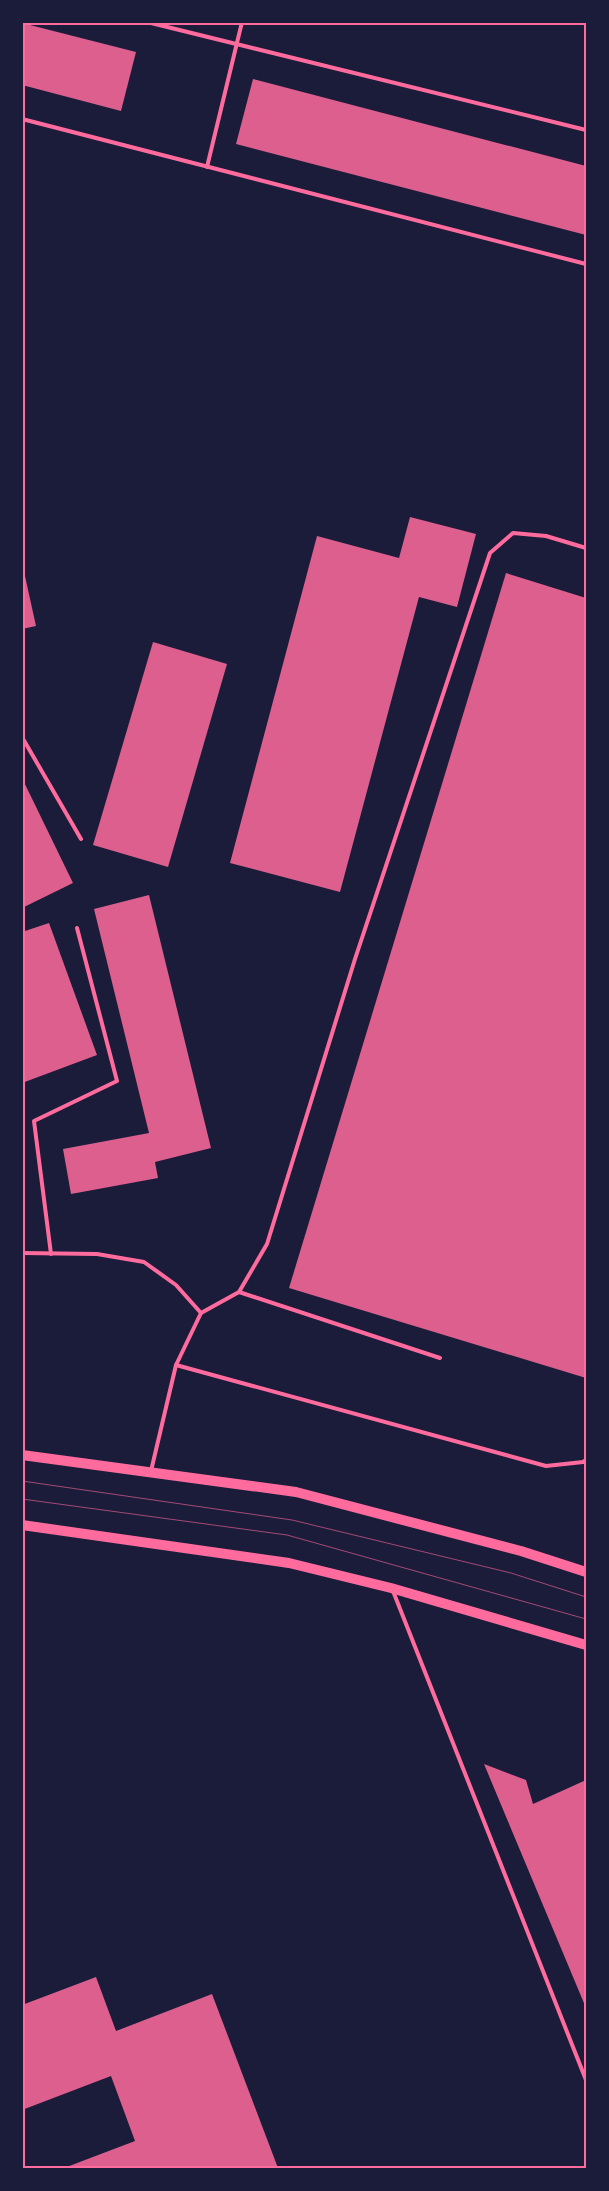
<svg xmlns="http://www.w3.org/2000/svg" width="609" height="2191" viewBox="0 0 609 2191" font-family="'PT Sans Narrow',sans-serif">
<rect width="100%" height="100%" fill="#1b1b3a"/>
<g fill="#dd5f8e">
<path d="M22,23L136,52L121,111L22,85Z"/>
<path d="M253,79L586,166V235L236,144Z"/>
<path d="M410,517L476,534L457,607L419,597L340,892L230,863L317,536L399,558Z"/>
<path d="M506,573L586,598V1378L289,1288Z"/>
<path d="M25,576L36,626L22,629V577Z"/>
<path d="M153,642L227,664L168,867L93,845Z"/>
<path d="M22,778L73,883L22,908Z"/>
<path d="M149,895L211,1148L155,1162L158,1178L71,1194L63,1149L149,1133L94,909Z"/>
<path d="M49,923L97,1055L22,1083V932Z"/>
<path d="M484,1764L526,1780L533,1804L586,1780V2008Z"/>
<path d="M96,1977L116,2031L212,1994L278,2168H64L135,2141L111,2076L22,2110V2005Z"/>
</g>
<g fill="none" stroke-linecap="round" stroke-linejoin="round">
<g stroke="#ff6b9d" stroke-width="4">
<path d="M147,22L586,130"/>
<path d="M22,119L586,264"/>
<path d="M207,167L242,22"/>
<path d="M22,737L81,839"/>
<path d="M22,1253L97,1254L144,1262L176,1285L201,1313L176,1365L151,1471"/>
<path d="M51,1254L34,1121L117,1081L77,928"/>
<path d="M239,1292L267,1244L355,959L490,553L513,533L546,536L586,548"/>
<path d="M201,1313L239,1292L440,1358"/>
<path d="M176,1365L546,1466L583,1462L586,1460"/>
<path d="M393,1591L586,2080"/>
</g>
<g stroke="#ff6b9d" stroke-width="10">
<path d="M22,1455L296,1492L521,1551L586,1572"/>
<path d="M22,1525L289,1563L391,1588L586,1645"/>
</g>
<g stroke="#a44b75" stroke-width="1">
<path d="M22,1481L292,1520L511,1573L586,1597"/>
<path d="M22,1499L287,1535L586,1619"/>
</g>
</g>
<rect width="609" height="2191" fill="none" stroke="#1b1b3a" stroke-width="48"/>
<rect x="24" y="24" width="561" height="2143" fill="none" stroke="#ff6b9d" stroke-width="2"/>
</svg>
